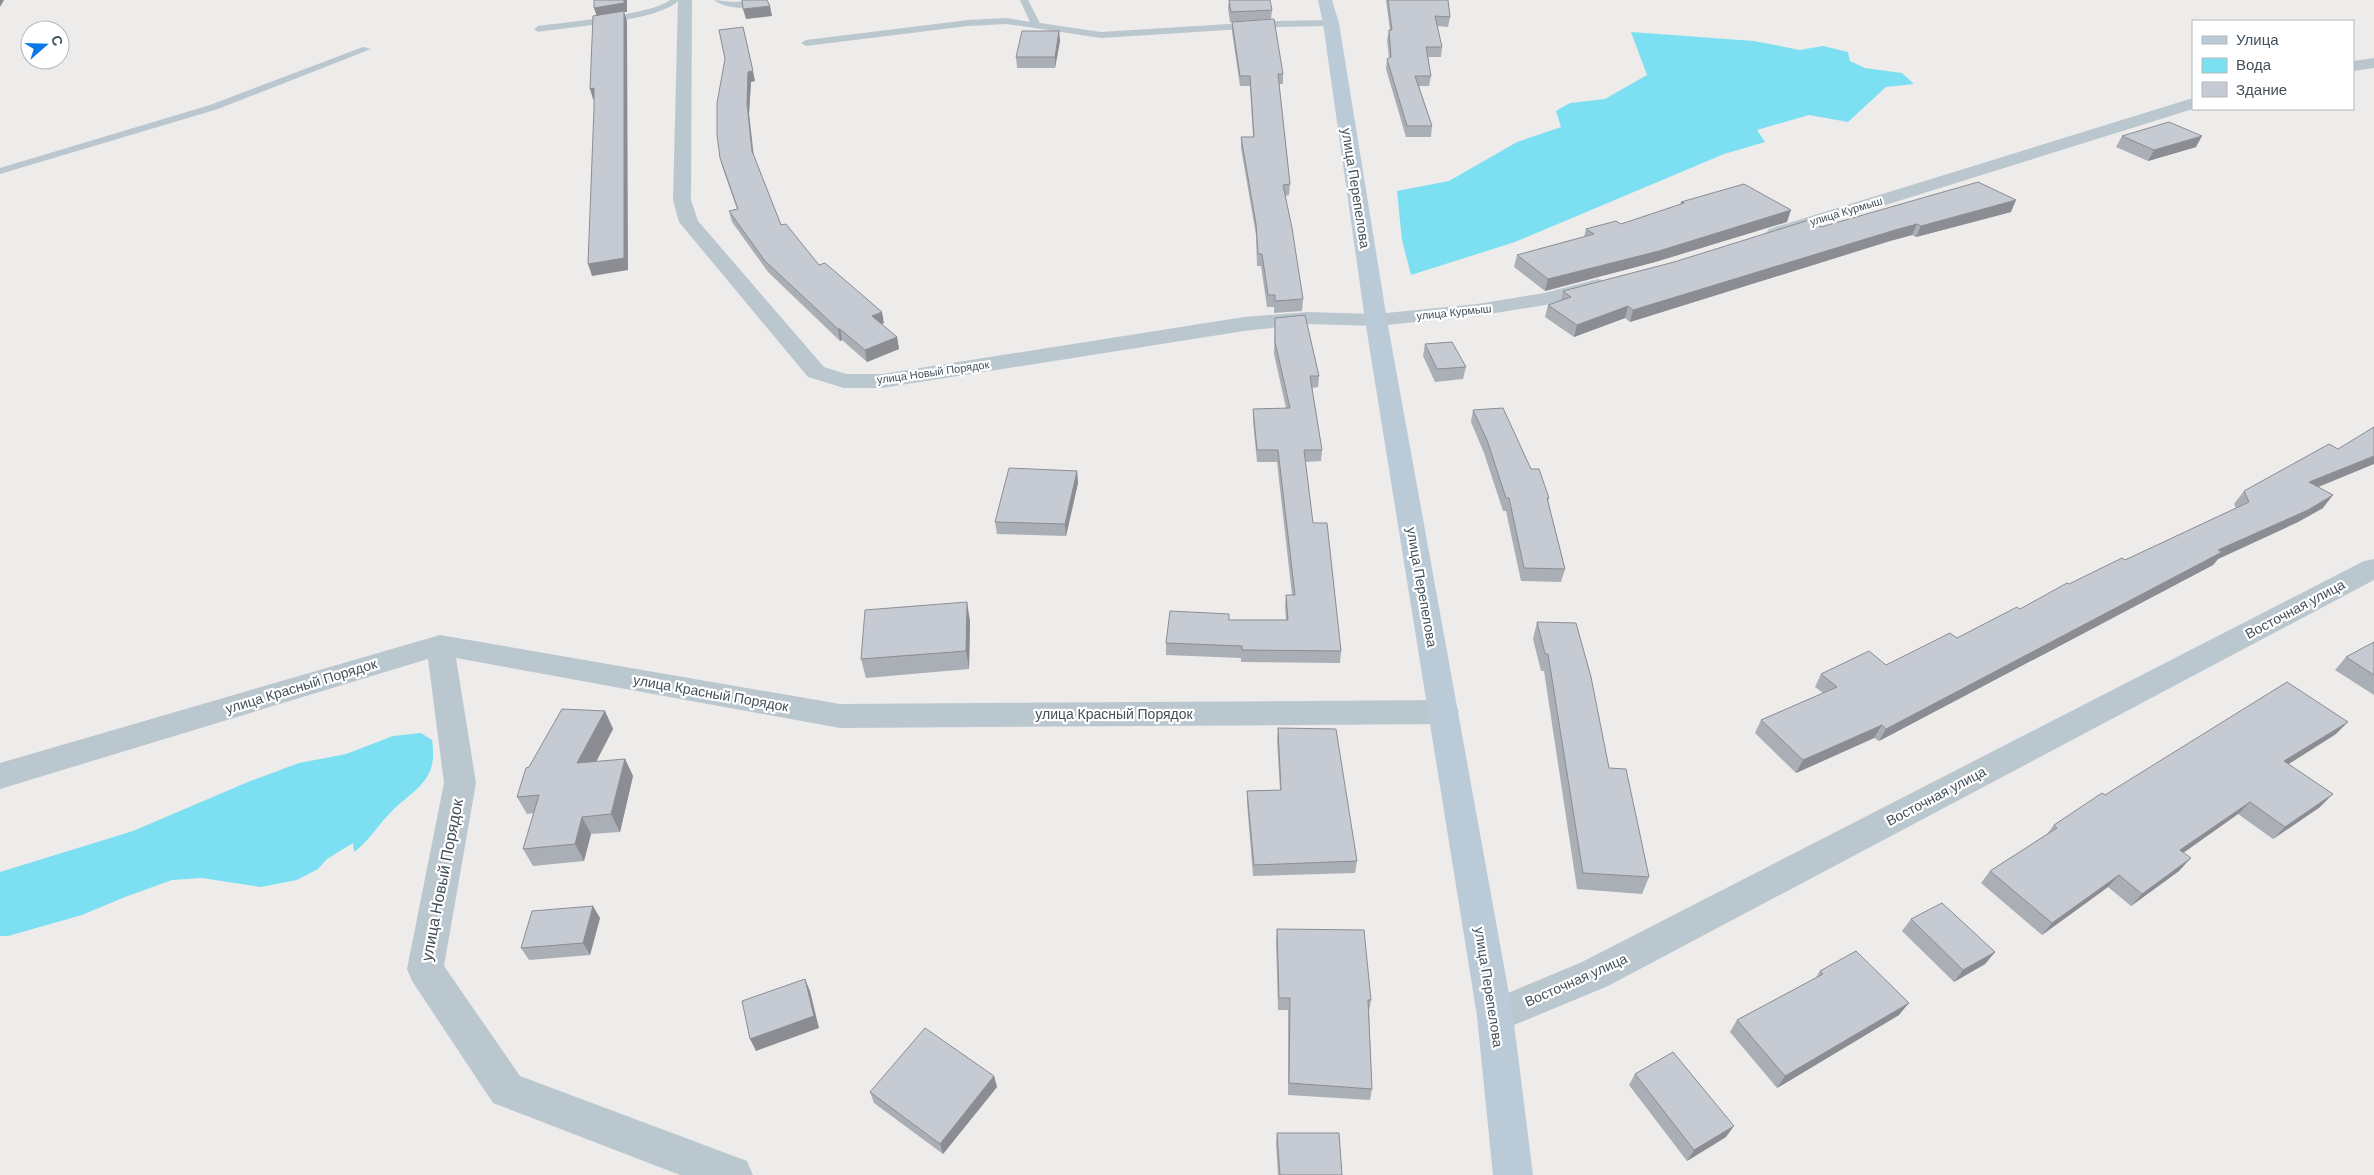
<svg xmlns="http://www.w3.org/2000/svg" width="2374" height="1175" viewBox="0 0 2374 1175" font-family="'DM Sans',sans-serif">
<rect width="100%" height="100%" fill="#eeebeb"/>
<g fill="#7de0f2">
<path d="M1631,32L1754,41L1800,50L1823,46L1848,52L1850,61L1865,68L1902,73L1914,84L1886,87L1848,122L1809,115L1757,130L1765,142L1724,154L1515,242L1411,275L1402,240L1397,191L1449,181L1517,142L1561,127L1556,111L1570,103L1605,99L1647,75Z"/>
<path d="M421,733L432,740C439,781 415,788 391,812C377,826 370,840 354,852L353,843L327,859L318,869L297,880L261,887L202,878L172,880L125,897L82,915L8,936H0V872L133,831L248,782L299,763L346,754L393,736Z"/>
</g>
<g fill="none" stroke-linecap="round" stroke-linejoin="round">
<g fill="#bac7cf" fill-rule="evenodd">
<path d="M670,0H679C661,21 568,27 538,32L534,29L538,26C565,22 652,15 670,0Z"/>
<path d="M714,0L734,2L761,0L763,2C752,11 725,9 714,0Z"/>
<path d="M1020,0H1028L1040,23L1101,32L1277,21L1331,20L1335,23L1331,26L1277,27L1101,38L1007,24L968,26L806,46L801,43L806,40L968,20L1007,18L1030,22Z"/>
<path d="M363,47L371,49L218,109L0,174V168L210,105Z"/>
</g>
<g fill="#bac7cf" fill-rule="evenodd">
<path d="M678,0H692L691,200L698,221L824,367L846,374H882L1244,317L1307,312L1376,314L1477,304L1544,293L1598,279L1605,281L1608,285L1605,289L1545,305L1477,316L1376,326L1307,324L1244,331L882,388H844L808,377L679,222L673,200Z"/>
<path d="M2374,58V68L2353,71V61Z"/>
<path d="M2193,98V109L1783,237L1776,239L1769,237L1766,233L1769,229Z"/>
<path d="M2374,559V580L1608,986L1495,1033L1482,1028L1477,1016L1482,1004L1582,962L2364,561Z"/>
<path d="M440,635L840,704L1444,700L1455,704L1459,712L1455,720L1444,724L840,728L456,658L476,783L444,966L520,1076L747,1161L753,1175H680L493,1103L412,981L407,969L444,783L428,659L0,789V763Z"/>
</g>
<path fill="#bbcad7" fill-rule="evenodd" d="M1318,0H1332L1339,23L1387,320L1513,1016L1533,1175H1493L1477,1016L1365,320L1323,23Z"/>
</g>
<g fill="#aaaeb5">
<path d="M1229,0L1272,10L1271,19L1230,22L1228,8Z"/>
<path d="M1386,0H1448L1450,17L1448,27L1437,26L1442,47L1441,57H1428L1431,76L1429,86H1419L1432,126L1431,137H1406L1386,69L1387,59L1389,58L1387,40L1389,30H1390Z"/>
<path d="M1232,22L1283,74V84H1279L1290,184L1289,195L1285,196L1303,299L1302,311L1274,313V307H1267L1261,266H1257L1256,235L1241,148V137H1253L1250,86H1240L1232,32Z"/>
<path d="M743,27L755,81L751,82L749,114L754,156L781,225L819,265L884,323L882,324L897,337L899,349L867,362L842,340L840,341L768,272L732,222L729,211L737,209L723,169L720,158Z"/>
<path d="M1059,31L1060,41L1055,68H1017L1016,57Z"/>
<path d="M2122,136L2196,147L2148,161L2116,147Z"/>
<path d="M1681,202L1787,222L1655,262L1545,291L1514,267L1517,255L1584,237L1586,229L1621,224L1680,205Z"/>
<path d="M2011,212L1916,237L1912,235L1890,241L1630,322L1625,318L1574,337L1545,317L1548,305L1561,300L1563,291L1821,227Z"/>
<path d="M1275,318L1319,376L1318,387L1312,388L1322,450L1321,461L1305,462L1313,523L1341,651L1340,663L1241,662V658L1166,655V643L1229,620H1286L1285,607L1286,595H1292L1277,462H1257L1253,421V409L1286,408L1274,354Z"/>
<path d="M1425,344L1466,367L1463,379L1435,382L1423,356Z"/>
<path d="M1473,410L1531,469L1549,498L1548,501L1565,569L1561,582L1521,581L1506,511H1503L1484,453L1471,422Z"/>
<path d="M1077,471L1078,483L1066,536L997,534L995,522Z"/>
<path d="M2318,487L2323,508L2298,522L2218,559L2213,565L1879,741L1874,738L1796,773L1755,733L1761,720L1823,693L1815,687L1821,674L1886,665L1957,638L2020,609L2069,584L2125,560L2236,508L2234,504L2244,491Z"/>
<path d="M970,621L969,669L866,678L861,659Z"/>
<path d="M1537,622L1609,768L1649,877L1642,894L1577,889L1544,671H1541L1533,639Z"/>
<path d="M2374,642V695L2335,670L2346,657Z"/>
<path d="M605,711L613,729L596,762L625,759L633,776L620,832L591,834L584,861L533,866L523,849L534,813L527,814L517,797L529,767Z"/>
<path d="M1278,728L1357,861L1355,873L1253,876L1247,803V791L1280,790L1277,740Z"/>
<path d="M2336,734L2288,764L2320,807L2273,839L2238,814L2183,853L2179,871L2131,906L2108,887L2042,935L1981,883L1990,871L2047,834L2054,825L2105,795Z"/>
<path d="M600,918L590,955L529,960L521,948Z"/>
<path d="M1911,919L1995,952L1985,964L1954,982L1902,931Z"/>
<path d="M1277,929L1371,1000L1369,1011L1372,1089L1370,1100L1288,1095V1010H1278L1276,941Z"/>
<path d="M1820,971L1899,1015L1777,1088L1730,1032L1737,1020L1815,979Z"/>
<path d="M1635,1074L1726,1137L1687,1161L1629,1085Z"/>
<path d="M994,1076L997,1087L943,1154L874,1103L870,1092Z"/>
<path d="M1277,1133L1342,1175H1278L1276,1143Z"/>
</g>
<g fill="#8b8d93">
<path d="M0,0H4L0,7Z"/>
<path d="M624,0H627V12H624L627,21L628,270L592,276L588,264L624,258L597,17L594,8Z"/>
<path d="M770,6L772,16L746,19L743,9Z"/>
<path d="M743,27L755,81L751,82L749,114L754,161L752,151L747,104Z"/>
<path d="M1059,31L1060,41L1055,68V57Z"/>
<path d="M594,88L598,99H593L590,89Z"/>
<path d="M2202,136L2196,147L2148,161L2154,150Z"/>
<path d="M2016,200L2011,212L1916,237L1921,226Z"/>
<path d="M1791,210L1787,222L1655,262L1545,291L1548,279Z"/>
<path d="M1917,224L1912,235L1890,241L1630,322L1633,310L1895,230Z"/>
<path d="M1628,306L1625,318L1574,337L1577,325Z"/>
<path d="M882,312L884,323L874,327L872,316Z"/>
<path d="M838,329H840L842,340L840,341Z"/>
<path d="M897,337L899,349L867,362L865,350Z"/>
<path d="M2374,456V464L2299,495L2309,482Z"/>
<path d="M1077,471L1078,483L1066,536L1065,524Z"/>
<path d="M2333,495L2323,508L2298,522L2218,559L2213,565L1879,741L1886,729L2218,550Z"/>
<path d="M967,602L970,621L969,669L966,651Z"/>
<path d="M605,711L613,729L586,781L577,763Z"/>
<path d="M2348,722L2336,734L2273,774L2284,761Z"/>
<path d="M1882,725L1874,738L1796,773L1803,760Z"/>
<path d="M625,759L633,776L620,832L611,814Z"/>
<path d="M2333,794L2320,807L2273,839L2285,827Z"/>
<path d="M2250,802L2238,814L2169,863L2180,850Z"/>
<path d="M582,817L591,834L584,861L575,844Z"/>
<path d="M2191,858L2179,871L2131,906L2142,894Z"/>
<path d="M2119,875L2108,887L2042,935L2052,923Z"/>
<path d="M593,906L600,918L590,955L583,943Z"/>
<path d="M1995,952L1985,964L1954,982L1963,970Z"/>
<path d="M805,979L810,991L819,1028L756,1051L750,1039Z"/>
<path d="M1909,1003L1899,1015L1777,1088L1785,1076Z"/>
<path d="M994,1076L997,1087L943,1154L940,1144Z"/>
<path d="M1734,1126L1726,1137L1687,1161L1694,1150Z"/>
</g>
<g fill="#c6cad2" stroke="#8b8d93">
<path d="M594,0H624V3L594,8Z"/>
<path d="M742,0H767L770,6L743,9Z"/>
<path d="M1229,0H1270L1272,10L1231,12Z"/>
<path d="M1388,0H1448L1450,17L1435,16L1442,47H1426L1431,76H1415L1432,126H1407L1387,59L1391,57L1389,30H1392Z"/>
<path d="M624,11V258L588,264L594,108V88L590,89L593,16Z"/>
<path d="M1274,19L1283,74H1278L1290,184L1283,185L1292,228L1303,299L1275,301V295H1268L1262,254H1258L1256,224L1241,137H1254L1250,76H1240L1232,22Z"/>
<path d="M743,27L753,71L748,72L747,104L752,151L781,225L786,224L819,265L825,263L882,312L872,316L897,337L865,350L840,329H838L765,261L729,211L738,209L720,158L717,135V103L725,59L719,30Z"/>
<path d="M1022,31H1059L1055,57H1016Z"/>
<path d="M2169,122L2202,136L2154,150L2122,136Z"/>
<path d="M1978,182L2016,200L1921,226L1917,224L1895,230L1633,310L1628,306L1577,325L1548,305L1571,297L1563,291L1674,262L1809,220L1821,227Z"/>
<path d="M1744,184L1791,210L1659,251L1548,279L1517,255L1594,234L1586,229L1616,221L1621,224L1684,203L1681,202Z"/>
<path d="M1305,315L1319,376H1310L1322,450H1304L1313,523H1327L1341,651L1242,650V646L1166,643L1170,611L1229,614V620H1288L1286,595H1295L1278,450H1257L1253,409L1290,408L1275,342V318Z"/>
<path d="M1452,342L1466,367L1437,369L1425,344Z"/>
<path d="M1503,408L1531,469H1539L1549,498H1547L1565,569L1524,568L1509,498H1506L1487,440L1473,410Z"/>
<path d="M2374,427V456L2309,482L2333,495L2308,510L2218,550L2222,552L1886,729L1882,725L1803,760L1761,720L1837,687L1821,674L1869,651L1886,665L1950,633L1957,638L2017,607L2020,609L2067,583L2069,584L2122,558L2125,560L2249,502L2244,491L2329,444L2338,449Z"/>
<path d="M1009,468L1077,471L1065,524L995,522Z"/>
<path d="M967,602L966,651L861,659L865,610Z"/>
<path d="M1537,622L1576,623L1591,677L1609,768L1626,769L1649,877L1583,873L1548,654H1545Z"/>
<path d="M2374,642V675L2346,657Z"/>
<path d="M2287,682L2348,722L2284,761L2333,794L2285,827L2250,802L2180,850L2191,858L2142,894L2119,875L2052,923L1990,871L2057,828L2054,825L2102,793L2105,795Z"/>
<path d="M562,709L605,711L577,763L625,759L611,814L582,817L575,844L523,849L539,795L517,797L526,768L529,767Z"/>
<path d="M1278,728L1336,729L1357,861L1254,865L1247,791L1281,790Z"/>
<path d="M1942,903L1995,952L1963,970L1911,919Z"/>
<path d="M593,906L583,943L521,948L532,911Z"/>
<path d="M1277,929L1364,930L1371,1000H1368L1372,1089L1289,1083L1290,998H1279Z"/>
<path d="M1856,951L1909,1003L1785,1076L1737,1020L1823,974L1820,971Z"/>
<path d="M805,979L814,1016L750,1039L742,1001Z"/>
<path d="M925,1028L994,1076L940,1144L870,1092Z"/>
<path d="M1673,1052L1734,1126L1694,1150L1635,1074Z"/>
<path d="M1277,1133H1339L1342,1175H1280Z"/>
</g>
<g text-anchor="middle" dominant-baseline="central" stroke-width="4.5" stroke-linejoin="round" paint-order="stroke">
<g font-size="11" fill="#42505a" stroke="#fff">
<text transform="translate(1846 211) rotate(-17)">улица Курмыш</text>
<text transform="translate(1454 312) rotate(-6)">улица Курмыш</text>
<text transform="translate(933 372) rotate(-8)">улица Новый Порядок</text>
</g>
<g font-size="14" fill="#42505a" stroke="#fff">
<text transform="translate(1356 188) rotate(81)">улица Перепелова</text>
<text transform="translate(1422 587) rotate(80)">улица Перепелова</text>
<text transform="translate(2295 609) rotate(-28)">Восточная улица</text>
<text transform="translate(301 686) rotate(-17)">улица Красный Порядок</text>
<text transform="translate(711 693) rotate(10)">улица Красный Порядок</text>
<text x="1114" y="714">улица Красный Порядок</text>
<text transform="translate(1936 796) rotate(-28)">Восточная улица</text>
<text transform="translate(1576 980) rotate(-24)">Восточная улица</text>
<text transform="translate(1489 987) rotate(81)">улица Перепелова</text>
</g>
<g font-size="16" fill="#42505a" stroke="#fff">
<text transform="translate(442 880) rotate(-79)">улица Новый Порядок</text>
</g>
</g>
<rect x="2192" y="20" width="162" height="90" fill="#ffffff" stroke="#b3b9bd"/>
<rect x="2202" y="36" width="25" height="8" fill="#bbcad7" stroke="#b3b9bd"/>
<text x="2236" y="45" font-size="15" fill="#42505a">Улица</text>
<rect x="2202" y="58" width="25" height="15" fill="#7de0f2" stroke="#b3b9bd"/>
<text x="2236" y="70" font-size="15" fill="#42505a">Вода</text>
<rect x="2202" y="82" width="25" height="15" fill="#c6cad2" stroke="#b3b9bd"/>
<text x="2236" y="95" font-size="15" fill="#42505a">Здание</text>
<g transform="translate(45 45) rotate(70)"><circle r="24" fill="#ffffff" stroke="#b3b9bd"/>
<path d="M0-4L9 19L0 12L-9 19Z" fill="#0b78e8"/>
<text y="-8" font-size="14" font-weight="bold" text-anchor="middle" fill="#42505a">С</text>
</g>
</svg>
